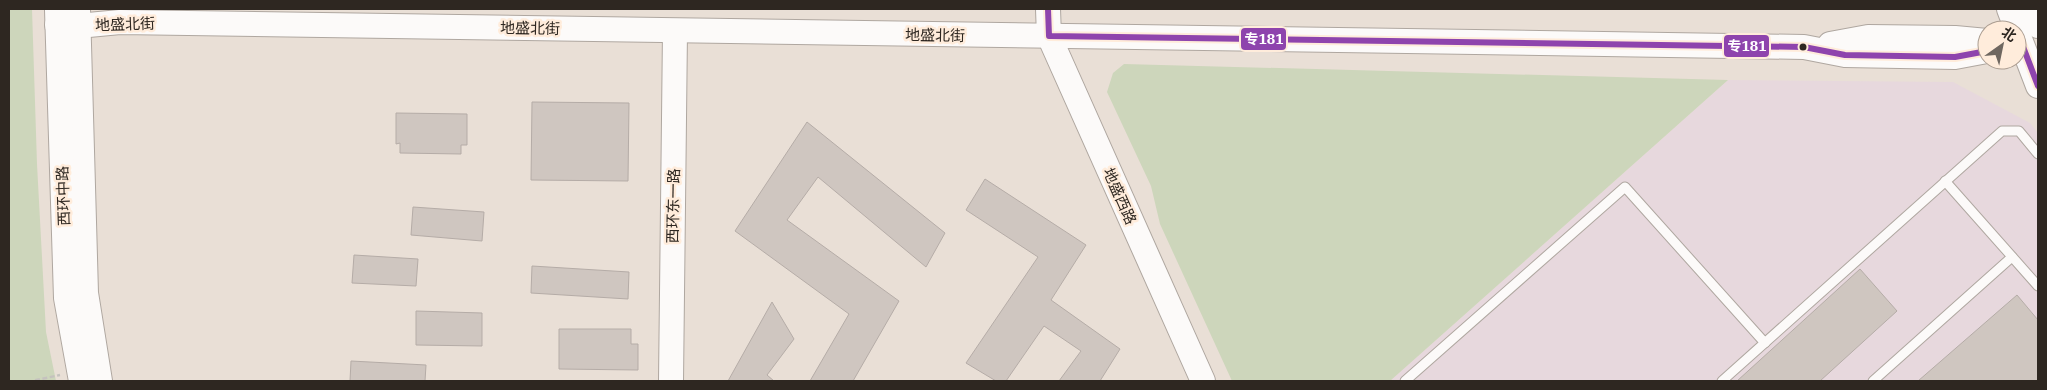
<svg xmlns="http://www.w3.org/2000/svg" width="2047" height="390" viewBox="0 0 2047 390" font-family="'IBM Plex Serif','Noto Sans SC',serif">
<rect width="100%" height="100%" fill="#e9dfd6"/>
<path fill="#e7d8dd" d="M1728,80L1953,82L2030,123L2038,133V381H1390Z"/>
<g fill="#cdd6bb">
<path d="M9,9H32L37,164L46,332L56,381H9Z"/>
<path d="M1124,64L1728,80L1390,381H1232L1160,224L1151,186L1107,92L1113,73Z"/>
</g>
<g fill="#cfc6c0" stroke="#b5aca7">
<path d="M532,102L629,103L628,181L531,180Z"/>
<path d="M396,113L467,114V145H461V154L400,153V143L396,144Z"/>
<path d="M807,122L945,233L926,267L818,177L787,220L899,301L853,381H810L849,314L735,231Z"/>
<path d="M985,179L1086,245L1051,300L1120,349L1100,381H1059L1081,351L1044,326L1006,381H996L966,363L1038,257L966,210Z"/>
<path d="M413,207L484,212L482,241L411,235Z"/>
<path d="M354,255L418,259L416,286L352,283Z"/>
<path d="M532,266L629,272L628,299L531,293Z"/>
<path d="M1860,269L1897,311L1820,381H1737Z"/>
<path d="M2017,295L2038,320V381H1918Z"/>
<path d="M772,302L794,339L767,375L774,381H728Z"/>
<path d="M416,311L482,313V346L416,345Z"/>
<path d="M559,329H631V344H638V370L559,369Z"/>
<path d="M351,361L426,365L425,381H350Z"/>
</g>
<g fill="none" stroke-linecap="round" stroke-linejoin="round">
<g stroke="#afa7a0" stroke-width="11">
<g id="lane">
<path d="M1945,181L2038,286"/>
<path d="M1405,381L1625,187L1765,343"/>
<path d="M1722,381L2002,131H2019L2038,154"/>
<path d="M1873,381L2012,257"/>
</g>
</g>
<g stroke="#afa7a0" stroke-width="26">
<g id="secondary">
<path d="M78,9L86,293L100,381"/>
<path d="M1048,9L1049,36L1203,381"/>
<path d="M2009,9L2017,30"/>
<path d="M2033,9L2038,26"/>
<path d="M57,10L66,298L81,381"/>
<path d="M57,25L78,26L120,22L1804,47L1845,55L1955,57L1987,51"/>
<path d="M2017,31L2038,86"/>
<path d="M1830,44L1868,37L1955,38L1987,41"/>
<path d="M671,381L675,31"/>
</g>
</g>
<path stroke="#c5c2be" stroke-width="2.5" stroke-dasharray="5 2.5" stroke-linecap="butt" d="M36,381V380L60,375"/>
<use href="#lane" stroke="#fcfaf9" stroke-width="9"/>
<use href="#secondary" stroke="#fcfaf9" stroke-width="24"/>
<g stroke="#ffecdb" stroke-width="10">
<g id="bus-1">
<path d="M1048,9L1049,36L1804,47L1845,55L1955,57L1987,51"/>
<path d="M2022,44L2038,86"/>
</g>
</g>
<use href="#bus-1" stroke="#8e44ad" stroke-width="6"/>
</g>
<circle fill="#2e2721" stroke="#ffecdb" stroke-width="2" cx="1803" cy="47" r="4.5"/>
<g text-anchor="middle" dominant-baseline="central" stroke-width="5" stroke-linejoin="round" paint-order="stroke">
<g font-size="15" fill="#2e2721" stroke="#ffecdb">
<text transform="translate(125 24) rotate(-2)">地盛北街</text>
<text transform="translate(530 28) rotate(1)">地盛北街</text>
<text transform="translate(935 35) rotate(1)">地盛北街</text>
<text transform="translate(63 196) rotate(-92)">西环中路</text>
<text transform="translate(1120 196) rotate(66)">地盛西路</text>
<text transform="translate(673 206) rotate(-89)">西环东一路</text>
</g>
</g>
<g stroke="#ffecdb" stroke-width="2">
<rect x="1240" y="27" width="47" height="24" rx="5" fill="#8e44ad"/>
<rect x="1723" y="34" width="47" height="24" rx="5" fill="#8e44ad"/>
</g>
<g font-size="14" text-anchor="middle" font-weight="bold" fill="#fff">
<text x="1264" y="44">专181</text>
<text x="1747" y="51">专181</text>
</g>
<rect width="2047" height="390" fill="none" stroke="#2e2721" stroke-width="20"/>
<g transform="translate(2002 45) rotate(33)"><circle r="24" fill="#ffecdb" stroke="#ab9d91"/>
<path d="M0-4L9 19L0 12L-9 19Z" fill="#6f6760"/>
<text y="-8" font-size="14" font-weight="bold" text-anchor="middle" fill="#2e2721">北</text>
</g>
</svg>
